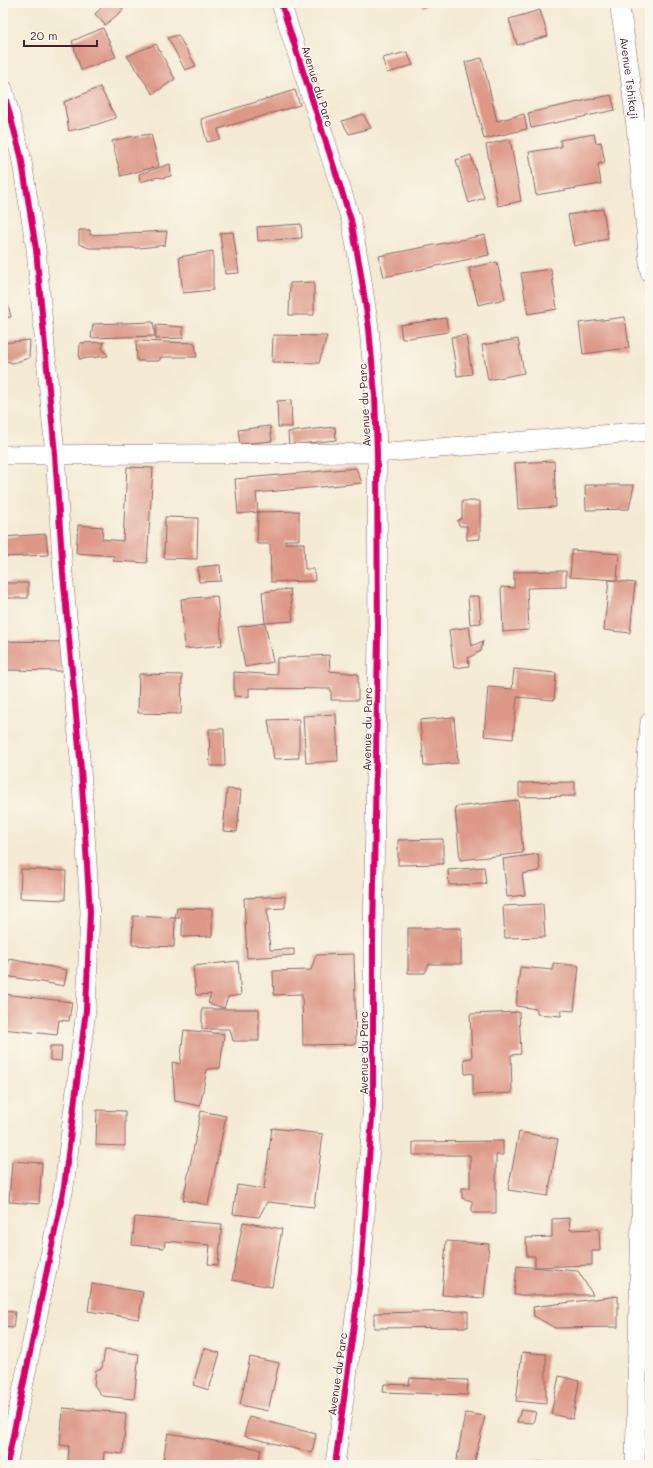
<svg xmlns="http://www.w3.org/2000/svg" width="653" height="1468" viewBox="0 0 653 1468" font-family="Mali,sans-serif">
<rect width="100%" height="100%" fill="#fbf7ec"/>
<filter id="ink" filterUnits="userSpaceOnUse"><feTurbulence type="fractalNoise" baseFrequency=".025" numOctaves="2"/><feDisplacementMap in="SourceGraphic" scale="8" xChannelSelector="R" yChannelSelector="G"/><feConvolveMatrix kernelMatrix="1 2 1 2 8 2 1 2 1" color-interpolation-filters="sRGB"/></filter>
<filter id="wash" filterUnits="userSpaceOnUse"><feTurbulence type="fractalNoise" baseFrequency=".012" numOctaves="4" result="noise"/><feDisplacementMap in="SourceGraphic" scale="16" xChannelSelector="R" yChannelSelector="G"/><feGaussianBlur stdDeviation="0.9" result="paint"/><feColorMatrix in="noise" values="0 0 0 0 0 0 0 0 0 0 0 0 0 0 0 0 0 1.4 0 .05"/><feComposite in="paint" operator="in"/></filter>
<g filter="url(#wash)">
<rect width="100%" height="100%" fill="#f4ead4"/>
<g id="blocks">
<g fill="#dd9888">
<path d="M100,3H119L123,10L105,25L95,14L102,7Z"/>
<path d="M421,3H437L422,7Z"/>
<path d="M540,10L548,36L517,45L509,19Z"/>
<path d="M103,28L116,57L81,70L72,41Z"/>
<path d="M178,35L196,66L185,70L168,38Z"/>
<path d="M156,44L175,79L153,94L127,56Z"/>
<path d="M407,52L413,65L387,73L382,58Z"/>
<path d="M482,58L497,121L524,114L527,129L484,139L465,62Z"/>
<path d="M100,87L116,118L95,125L69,131L64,102Z"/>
<path d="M295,90L300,105L218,129L220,139L207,142L201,119Z"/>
<path d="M611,95L615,110L531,128L528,113Z"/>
<path d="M363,114L371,128L349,134L342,121Z"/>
<path d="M151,134L159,166L121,176L112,141L129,137Z"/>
<path d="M594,134L596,143L601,142L605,163L598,164L601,184L536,195L529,152L561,147L560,140Z"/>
<path d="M510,139L521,201L498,206L486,145Z"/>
<path d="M471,155L484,198L469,203L456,160Z"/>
<path d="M170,164L171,176L162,178L158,177L140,182L139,174Z"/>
<path d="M603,209L608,239L574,246L568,215Z"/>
<path d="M301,224L302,238L258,241L257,227Z"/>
<path d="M79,230H90V235L167,231L165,245L140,248H89L79,244Z"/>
<path d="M233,232L239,273L225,274L220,233Z"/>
<path d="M485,235L489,255L384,277L379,256Z"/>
<path d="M213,251V290L183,293L179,257Z"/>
<path d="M497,262L505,299L478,305L469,268Z"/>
<path d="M551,269L557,309L528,314L521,273Z"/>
<path d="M314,282V315H289L290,283Z"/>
<path d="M3,305H8L11,317L3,318Z"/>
<path d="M625,317L629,348L583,354L579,323Z"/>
<path d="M446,318L448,332L402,339L400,325Z"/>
<path d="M153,322L155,336L91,338L93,324Z"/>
<path d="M156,325L183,327V338L156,339Z"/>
<path d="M273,335L327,336L319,363L272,362Z"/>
<path d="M466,335L472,374L457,376L451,337Z"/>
<path d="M518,339L524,373L488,380L482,345Z"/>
<path d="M30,340L29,358L13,363L3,360V343Z"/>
<path d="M136,341L195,343L197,357H161L159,361H137Z"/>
<path d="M104,342L102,348L108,356L79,359L80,343Z"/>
<path d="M291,400L292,427H278L277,401Z"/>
<path d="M270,426L272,441L240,444L238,430Z"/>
<path d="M335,427L336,440L289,445L288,432Z"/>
<path d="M554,461L556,507L518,509L515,463Z"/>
<path d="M127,467L153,468L147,563L113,561L114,556L76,553L78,525L103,527L102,539L123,541Z"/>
<path d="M356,468L362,483L256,493L258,512L238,514L235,479Z"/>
<path d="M585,485H634L629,509L586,510Z"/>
<path d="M462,501H480V539L467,540V526H460L457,521L462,518Z"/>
<path d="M299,511V540H285V543H304L305,569H314L315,581L271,582L270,544H257L258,512Z"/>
<path d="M165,517L198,518L197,559L164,558Z"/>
<path d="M46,534L48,555L3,557V537Z"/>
<path d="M572,550L619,554L617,580L570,577Z"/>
<path d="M220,565L221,581L199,582L198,567Z"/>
<path d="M566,571V587L527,588L529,630L503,632L501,587L514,588V572Z"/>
<path d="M609,580L635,583L630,633L604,630Z"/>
<rect x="3" y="583" width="25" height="15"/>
<path d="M290,589L293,621L265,623L262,592Z"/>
<path d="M217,596L222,645L185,649L181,599Z"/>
<path d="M468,596H479L481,623L470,624Z"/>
<path d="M265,623L273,662L245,667L238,627Z"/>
<path d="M469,627L472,646L483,641L481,651L468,658L469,666L454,668L449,630Z"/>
<path d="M3,641L63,642V671L3,670Z"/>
<path d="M329,655L330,671L358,674V700H331V689L249,688V697L234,696V672L277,675V658Z"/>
<path d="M514,669L556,673L554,700L517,697L513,739L484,736L488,687L512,689Z"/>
<path d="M139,674L182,675L181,714L138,713Z"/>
<path d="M336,714L338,761L306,763L303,716Z"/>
<path d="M454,717L458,763L424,766L420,720Z"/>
<path d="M299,719V758L274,759L268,720Z"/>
<path d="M209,729H224L225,766H210Z"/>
<path d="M575,782V796L519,797V783Z"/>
<path d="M227,789L241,790L237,832L223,831Z"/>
<path d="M518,800L523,853L460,860L455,807Z"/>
<path d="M443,839V864L398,865V840Z"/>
<path d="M538,854L540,871L522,874L525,895L507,897L503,859Z"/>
<path d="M484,867L486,884L449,885L448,870Z"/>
<path d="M21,869L66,871L65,900L20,898Z"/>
<path d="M285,896V908L267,909L270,950L294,949V955L247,958L244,898Z"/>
<path d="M543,904L545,937L505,938L503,906Z"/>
<path d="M177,908L212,909V936L182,937V918H175Z"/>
<path d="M133,916L175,918L174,947L132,945Z"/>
<path d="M408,928H461V964H429L425,973H408Z"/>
<path d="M354,954L356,1044L303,1045L302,994L274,995L273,971L311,970L316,955Z"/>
<path d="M9,959L67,970L64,986L6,976Z"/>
<path d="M238,961L241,995L228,997L224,1008L208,1003L211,994L196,995L193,966Z"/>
<path d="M553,963L579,966L574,1011L561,1010V1016L537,1014V1009L516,1006L520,967L553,970Z"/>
<path d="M3,994L72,1002L69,1021L59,1020L57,1035L3,1029Z"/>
<path d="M202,1009H259V1041H233L230,1029H202Z"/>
<path d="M519,1012L521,1054L511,1055L512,1093L473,1095V1073L465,1074L464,1059L472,1058L470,1014Z"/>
<path d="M184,1030L224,1034L220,1068L207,1069L200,1106L175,1101L172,1062L180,1064Z"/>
<path d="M50,1046H62L61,1061L50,1060Z"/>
<path d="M97,1110L125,1111V1146L96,1145Z"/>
<path d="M201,1111L226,1116L208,1205L183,1200Z"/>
<path d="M272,1128L323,1134L314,1207L267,1202L259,1217L233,1214L237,1185L264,1189Z"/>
<path d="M519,1132L558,1139L548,1196L508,1190Z"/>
<path d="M503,1141V1155H496V1213H472V1201L462,1198V1188H470V1155H413V1142Z"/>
<path d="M12,1161L42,1163L39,1204L9,1202Z"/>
<path d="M135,1217L222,1224L218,1265L208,1264L210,1245L165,1241L164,1248L132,1245Z"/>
<path d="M569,1218L570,1230L599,1229L600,1251H592V1265L535,1267V1256H527L526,1238L552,1237V1219Z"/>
<path d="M243,1222L282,1229L272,1287L232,1280Z"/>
<path d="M446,1241L489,1244L484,1298L442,1295Z"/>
<path d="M517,1266L578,1271L593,1295H514Z"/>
<path d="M92,1284L143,1292L139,1319L88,1311Z"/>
<path d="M618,1296V1327L555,1328L534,1316L533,1307Z"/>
<path d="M3,1311L15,1312L13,1328L3,1327Z"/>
<path d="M468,1311V1327L374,1328V1313Z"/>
<path d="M204,1348L220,1353L209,1390L193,1385Z"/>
<path d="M105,1350L139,1354L134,1399L102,1396L94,1385L96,1370L102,1368Z"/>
<path d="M522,1352L546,1354V1404L516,1401Z"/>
<path d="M250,1357L279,1363L268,1411L240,1405Z"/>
<path d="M559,1376L579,1381L573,1419L551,1414Z"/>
<path d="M410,1378L468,1380L467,1395L383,1392L384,1384L409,1385Z"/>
<path d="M63,1408L126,1413L123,1454L104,1452L103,1464L68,1461L69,1446L60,1445Z"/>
<path d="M521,1410L536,1412L533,1423L517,1422Z"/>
<path d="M465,1413L485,1416L474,1465H456Z"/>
<path d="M249,1417L316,1434L312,1453L244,1436Z"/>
<path d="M168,1433L261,1449L258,1465H162Z"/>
<path d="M537,1462L562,1463V1465H537Z"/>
</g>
</g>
</g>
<g filter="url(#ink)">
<use href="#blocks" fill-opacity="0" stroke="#866666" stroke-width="1"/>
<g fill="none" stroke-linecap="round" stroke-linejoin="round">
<g stroke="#866666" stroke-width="20">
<g id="street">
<path d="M281,3L351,220L360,268L369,328L375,395L377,453L378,637L373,942V1103L361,1273L335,1465"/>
<path id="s1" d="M619,3C635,92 641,183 650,272"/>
<path d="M3,89L21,156L36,249L55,454L63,573L81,769L90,912L86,1010L64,1187L7,1465"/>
<path d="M3,455L377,453L650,431"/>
<path d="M635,1465L645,1052L644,844L646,771L650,722"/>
</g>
</g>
<use href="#street" stroke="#fff" stroke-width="19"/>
<g stroke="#fbf7ec" stroke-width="8">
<g id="cycleway">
<path d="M281,3L351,220L360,268L369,328L375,395L377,453L378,637L373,942V1103L361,1273L335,1465"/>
<path d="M3,89L21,156L36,249L55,454L63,573L81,769L90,912L86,1010L64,1187L7,1465"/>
</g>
</g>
<use href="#cycleway" stroke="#d6006c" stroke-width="6"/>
</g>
</g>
<g text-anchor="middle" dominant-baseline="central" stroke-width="3" stroke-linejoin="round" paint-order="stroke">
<g font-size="11" fill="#4a1f2b" stroke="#fbf7ec">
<text stroke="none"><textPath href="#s1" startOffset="76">Avenue Tshikaji</textPath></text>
<text transform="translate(318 86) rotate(73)">Avenue du Parc</text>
<text transform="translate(364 405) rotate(-93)">Avenue du Parc</text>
<text transform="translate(367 729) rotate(-89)">Avenue du Parc</text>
<text transform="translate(363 1053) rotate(-90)">Avenue du Parc</text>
<text transform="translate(337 1374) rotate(-82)">Avenue du Parc</text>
</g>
</g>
<rect width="653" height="1468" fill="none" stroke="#fbf7ec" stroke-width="16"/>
<path d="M24 40v6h73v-6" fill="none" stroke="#4a1f2b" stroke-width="2"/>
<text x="30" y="40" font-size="12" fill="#4a1f2b" stroke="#fbf7ec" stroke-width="3" paint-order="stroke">20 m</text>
</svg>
